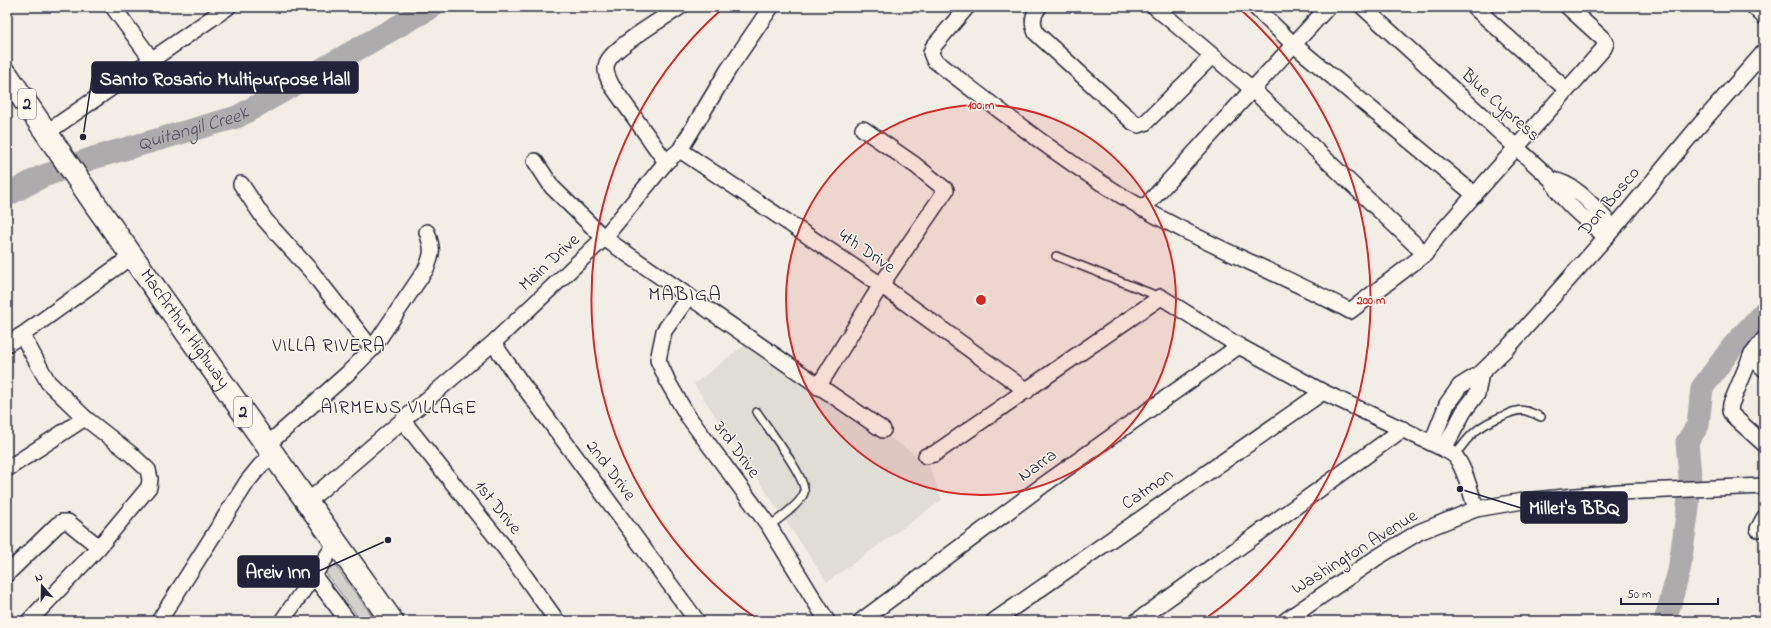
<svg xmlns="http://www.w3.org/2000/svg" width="1771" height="628" viewBox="0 0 1771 628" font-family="'Indie Flower',sans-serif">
<rect width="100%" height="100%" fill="#f2eee5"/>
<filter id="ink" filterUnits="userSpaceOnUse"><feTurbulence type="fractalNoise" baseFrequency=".025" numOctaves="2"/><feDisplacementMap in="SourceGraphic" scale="8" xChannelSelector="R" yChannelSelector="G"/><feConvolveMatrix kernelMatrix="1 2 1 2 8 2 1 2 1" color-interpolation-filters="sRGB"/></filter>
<g filter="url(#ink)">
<path fill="#e0dcd6" d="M747,343L928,463L942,500L827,582L694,384Z"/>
<path fill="#d4d1cc" stroke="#7b7a84" d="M335,565L376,621H361L325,572Z"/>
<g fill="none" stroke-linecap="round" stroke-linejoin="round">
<g stroke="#aeabad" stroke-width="23">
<path id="s1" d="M7,195L41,177L93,158L237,117L432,7"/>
<path d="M1665,621L1679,571L1688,508L1690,476L1687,442L1698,425L1702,388L1733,346L1764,312"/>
</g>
<g stroke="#22223b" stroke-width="10">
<g id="service">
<path d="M1056,256L1160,297"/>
<path d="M757,412C766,426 808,479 804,493C801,503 778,520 769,526"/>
<path d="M1455,456C1470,433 1480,425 1505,415C1512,412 1519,409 1526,411C1531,412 1536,415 1541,417"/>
</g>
</g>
<g stroke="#22223b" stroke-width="18">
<g id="minor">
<path d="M113,7L152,60"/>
<path d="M967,7L933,47L931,53L934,60C1002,112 1069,166 1144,209C1210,247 1282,274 1350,311L1425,254L1439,235L1604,48L1606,43L1602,38L1568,7"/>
<path d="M1039,7C1032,16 1032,23 1036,33L1134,123L1139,125L1145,123L1212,56"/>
<path d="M1155,7L1252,89L1425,254"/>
<path d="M1255,7L1293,44L1475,195"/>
<path d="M1363,7L1552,180C1578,184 1596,210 1614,228"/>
<path d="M1474,7L1567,90"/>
<path d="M1754,7L1764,17"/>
<path d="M46,133L228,7"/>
<path d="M680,150L881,285L1027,391"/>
<path d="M535,161L552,187L604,238L883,430"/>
<path d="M666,162L612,86C608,78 604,71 607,63C612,48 665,17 680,7"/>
<path d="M1552,180C1562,203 1587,220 1606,237"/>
<path d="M241,184L265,220L311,271L372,349"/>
<path d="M1143,209L1328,7"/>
<path d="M689,296L664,331L658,360L669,384L687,415L769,526L827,621"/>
<path d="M22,335L48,382L85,418L131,454L148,470L150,479L149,487L99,547L29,621"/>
<path d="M1764,339L1751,356L1731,404L1730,411L1732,415L1764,444"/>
<path d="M493,343L522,384L697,621"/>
<path d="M7,344L22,335L132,256"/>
<path d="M1751,356L1764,369"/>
<path d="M818,387L881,285L946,190L915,165L863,129"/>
<path d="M403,421L504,547L557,621"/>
<path d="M1432,442L1447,404L1460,386L1481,373L1511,344L1614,228L1697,128L1764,52"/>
<path d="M267,445L347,374L372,349L426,269C433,253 433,249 427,232"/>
<path d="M1444,449L1464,411L1477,394L1481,373"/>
<path d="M926,456L934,454L1161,297L1239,346L1323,392L1444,449C1447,451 1452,453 1455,456C1465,468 1471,494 1476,509"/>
<path d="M7,469L85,418"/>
<path d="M306,503L493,343L604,238L666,162L680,150L728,70L771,7"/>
<path d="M1758,529L1764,518"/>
<path d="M7,574L57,525L62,522H68L99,547"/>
<path d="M314,576L348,621"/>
<path d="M159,621L247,482L260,466L274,454"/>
<path d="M282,621L336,543"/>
<path d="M861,621L1042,486L1239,346"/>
<path d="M994,621L1323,392"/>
<path d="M1137,621L1403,429"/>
<path d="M1285,621L1376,558L1419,532L1476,509L1523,501L1619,492L1764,486"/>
</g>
</g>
<g stroke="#22223b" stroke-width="25">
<g id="trunk">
<path id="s2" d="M7,75L95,204L392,621"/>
</g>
</g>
<use href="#service" stroke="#fbf7ec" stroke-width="7"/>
<use href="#minor" stroke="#fbf7ec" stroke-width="15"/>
<use href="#trunk" stroke="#fbf7ec" stroke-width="22"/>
</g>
</g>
<circle cx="981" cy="300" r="195" fill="#d62828" fill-opacity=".12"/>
<g fill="none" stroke="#d62828" stroke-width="2">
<circle cx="981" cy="300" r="195"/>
<path d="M757 619A390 390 0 0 1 723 8M1239 8A390 390 0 0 1 1205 619"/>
</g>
<g text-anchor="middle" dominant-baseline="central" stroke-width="3" stroke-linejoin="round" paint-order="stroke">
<g fill="#fbf7ec" stroke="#636270" stroke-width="1">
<rect x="18" y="89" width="18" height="30" rx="3"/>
<rect x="234" y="397" width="18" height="30" rx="3"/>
</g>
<g font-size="17" font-weight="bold" fill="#22223b">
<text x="27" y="104">2</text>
<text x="243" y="412">2</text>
</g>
<g font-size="18" fill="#22223b" stroke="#fbf7ec">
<text transform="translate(1500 106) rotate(42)">Blue Cypress</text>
<text transform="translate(1610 202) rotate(-50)">Don Bosco</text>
<text transform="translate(866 252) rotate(34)">4th Drive</text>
<text transform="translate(550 263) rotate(-43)">Main Drive</text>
<text stroke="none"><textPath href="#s2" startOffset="310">MacArthur Highway</textPath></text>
<text transform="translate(736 450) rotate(54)">3rd Drive</text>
<text transform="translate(1038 466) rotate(-36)">Narra</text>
<text transform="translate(610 471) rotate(53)">2nd Drive</text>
<text transform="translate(1148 490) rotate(-35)">Catmon</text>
<text transform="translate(497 508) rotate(51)">1st Drive</text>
<text transform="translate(1355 553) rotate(-32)">Washington Avenue</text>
</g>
<g font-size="19" font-style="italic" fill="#535263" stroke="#fbf7ec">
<text stroke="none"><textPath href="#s1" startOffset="198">Quitangil Creek</textPath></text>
</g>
<g font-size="19" letter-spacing="1" fill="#22223b" stroke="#fbf7ec">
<text x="329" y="346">VILLA RIVERA</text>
<text x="399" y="408">AIRMENS VILLAGE</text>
</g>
<g font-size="20" letter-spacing="1" fill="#22223b" stroke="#fbf7ec">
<text x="685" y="295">MABIGA</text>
</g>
</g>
<circle cx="981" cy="300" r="6" fill="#d62828" stroke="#fbf7ec" stroke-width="2"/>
<g font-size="12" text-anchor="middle" font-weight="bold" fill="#d62828" stroke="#fbf7ec" stroke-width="3" stroke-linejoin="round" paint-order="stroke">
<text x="981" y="109">100 m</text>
<text x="1371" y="304">200 m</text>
</g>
<path fill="none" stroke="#22223b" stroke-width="1.5" d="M83 137L92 78M1460 489L1521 508M388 540L319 571"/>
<g fill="#22223b" stroke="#fbf7ec" stroke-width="1.5">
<circle cx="83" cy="137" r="4"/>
<circle cx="1460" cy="489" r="4"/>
<circle cx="388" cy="540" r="4"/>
</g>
<g fill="#22223b" stroke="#22223b" stroke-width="1.5">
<rect x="92" y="62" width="266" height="31" rx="4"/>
<rect x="1521" y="492" width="106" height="31" rx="4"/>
<rect x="238" y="556" width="81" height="31" rx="4"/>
</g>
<g font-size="19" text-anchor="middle" font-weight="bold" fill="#fff">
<text x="225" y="85">Santo Rosario Multipurpose Hall</text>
<text x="1574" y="514">Millet's BBQ</text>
<text x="278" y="578">Areiv Inn</text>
</g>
<rect width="1771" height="628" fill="none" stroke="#fbf7ec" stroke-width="24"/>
<rect x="12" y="12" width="1747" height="604" fill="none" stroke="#22223b" stroke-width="1.5" filter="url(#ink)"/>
<g transform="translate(42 586) rotate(340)" stroke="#fbf7ec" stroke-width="3" paint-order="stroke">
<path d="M0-3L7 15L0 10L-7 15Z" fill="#22223b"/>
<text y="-6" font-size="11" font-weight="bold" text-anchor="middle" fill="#22223b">N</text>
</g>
<path d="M1621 598v6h97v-6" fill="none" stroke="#22223b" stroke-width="2"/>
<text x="1627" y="598" font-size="12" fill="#22223b" stroke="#fbf7ec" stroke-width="3" paint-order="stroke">50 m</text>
</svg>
